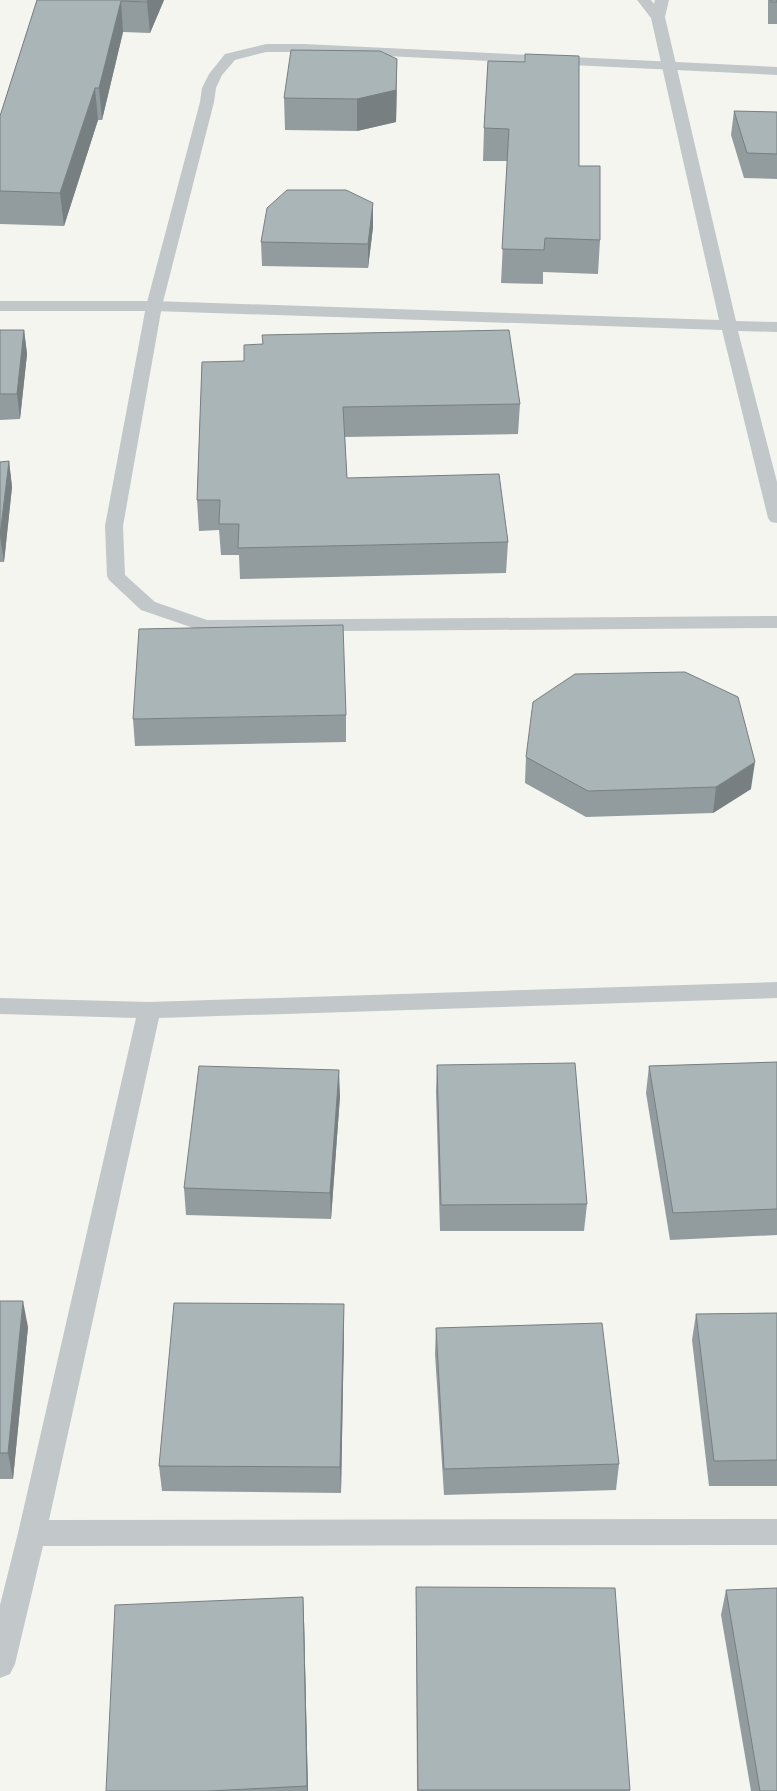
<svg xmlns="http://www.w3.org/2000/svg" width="777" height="1791" viewBox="0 0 777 1791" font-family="'Exo 2',sans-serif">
<rect width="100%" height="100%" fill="#f5f5f0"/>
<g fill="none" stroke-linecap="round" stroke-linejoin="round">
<path fill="#c2c7ca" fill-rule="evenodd" d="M266,44H304L777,67V75L304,52H266L235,60L222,75L216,88L214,102L162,306L123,526L125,575L155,602L207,620L777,616V628L205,632L141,610L109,580L107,576L105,526L146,306L200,102L202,88L209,74L225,54Z"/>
<g fill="#c2c7ca" fill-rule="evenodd">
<path d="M637,0H651L654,4L655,0H669L665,17L736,321L777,322V332L738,331L777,482V523L771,522L768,518L722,330L154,311H0V301H154L719,320L651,18Z"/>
<path d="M777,982V998L159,1018L49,1520L777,1519V1545L43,1546L15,1664L10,1674L0,1678V1605L18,1533L136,1018L0,1014V998L149,1002Z"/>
</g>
</g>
<g fill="#929c9e">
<path d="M37,0H164L150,33L123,32L102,120H98L64,226L0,224V116Z"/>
<rect x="768" y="0" width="9" height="24"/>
<path d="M488,61L579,166L600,240L598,274L543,272V284L501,283L507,161H483L484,128Z"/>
<path d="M397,90L396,122L357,131L285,130L284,98Z"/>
<path d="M734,111L777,112V179L744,178L731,135Z"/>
<path d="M373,203V227L368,268L262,266L261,242Z"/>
<path d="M0,330H24L27,354L20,419L0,420Z"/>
<path d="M202,362L520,404L518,434L345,437L347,478L508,542L506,573L240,579L239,555H221L219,530L199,531L197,500Z"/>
<path d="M9,461L12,487L4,562H0V462Z"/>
<path d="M346,715V742L135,746L133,719Z"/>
<path d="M526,757L751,789L713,813L586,817L525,783Z"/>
<path d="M777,1062V1235L670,1240L646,1093L649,1066Z"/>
<path d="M437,1065L587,1204L584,1231H440L436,1091Z"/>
<path d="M340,1096L331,1219L186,1215L184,1188Z"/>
<path d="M0,1301L28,1327L13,1479H0Z"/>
<path d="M777,1313V1486H709L692,1340L696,1314Z"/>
<path d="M436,1328L619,1464L616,1490L444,1495L435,1354Z"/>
<path d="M344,1330L341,1493L162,1491L159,1466Z"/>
<path d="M416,1587L630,1790V1791H417L416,1612Z"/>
<path d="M726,1590L777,1791H751L721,1615Z"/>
<path d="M303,1597L304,1621L308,1791H106Z"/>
</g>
<g fill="#777f81">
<path d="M148,0H164L150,33L147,2Z"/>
<path d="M121,1L123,32L102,120L99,88Z"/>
<path d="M397,59L396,122L357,131V99Z"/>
<path d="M95,88L98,120L64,226L60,193Z"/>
<path d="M373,203V227L368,268V244Z"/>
<path d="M24,330L27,354L20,419L17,394Z"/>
<path d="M9,461L12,487L4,562L0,536Z"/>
<path d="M755,762L751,789L713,813L716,787Z"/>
<path d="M339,1070L340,1096L331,1219L330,1193Z"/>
<path d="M23,1301L28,1327L13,1479L8,1453Z"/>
<path d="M344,1304V1330L341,1493L340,1467Z"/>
<path d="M303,1597L304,1621L308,1791H307Z"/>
</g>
<g fill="#aab5b8" stroke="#777f81">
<path d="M37,0H148L147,2L121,1L99,88H95L60,193L0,191V116Z"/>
<rect x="771" y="0" width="6" height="2"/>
<path d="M291,50L380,51L397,59L396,90L357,99L284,98Z"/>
<path d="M525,54L579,56V166H600V240L545,238L544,250L502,249L509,129L484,128L488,61L525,62Z"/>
<path d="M734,111L777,112V154L747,153Z"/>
<path d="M287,190H346L373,203L368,244L261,242L267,208Z"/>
<path d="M0,330H24L17,394H0Z"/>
<path d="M509,330L520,404L343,407L347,478L499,474L508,542L238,548L239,524H219L220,500H197L202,362L244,361V345L263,344L262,335Z"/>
<path d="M9,461L0,536V462Z"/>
<path d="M343,625L346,715L133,719L139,629Z"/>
<path d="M685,672L738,697L755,762L716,787L588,791L526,757L533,702L575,674Z"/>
<path d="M777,1062V1209L673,1213L649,1066Z"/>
<path d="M575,1063L587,1204L441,1205L437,1065Z"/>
<path d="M199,1066L339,1070L330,1193L184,1188Z"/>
<path d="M0,1301H23L8,1453H0Z"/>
<path d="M174,1303L344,1304L340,1467L159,1466Z"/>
<path d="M777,1313V1460L714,1461L696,1314Z"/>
<path d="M602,1323L619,1464L444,1469L436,1328Z"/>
<path d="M416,1587L615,1588L630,1790H418Z"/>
<path d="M777,1588V1791H760L726,1590Z"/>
<path d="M303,1597L307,1786L209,1791H106L115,1605Z"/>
</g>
</svg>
